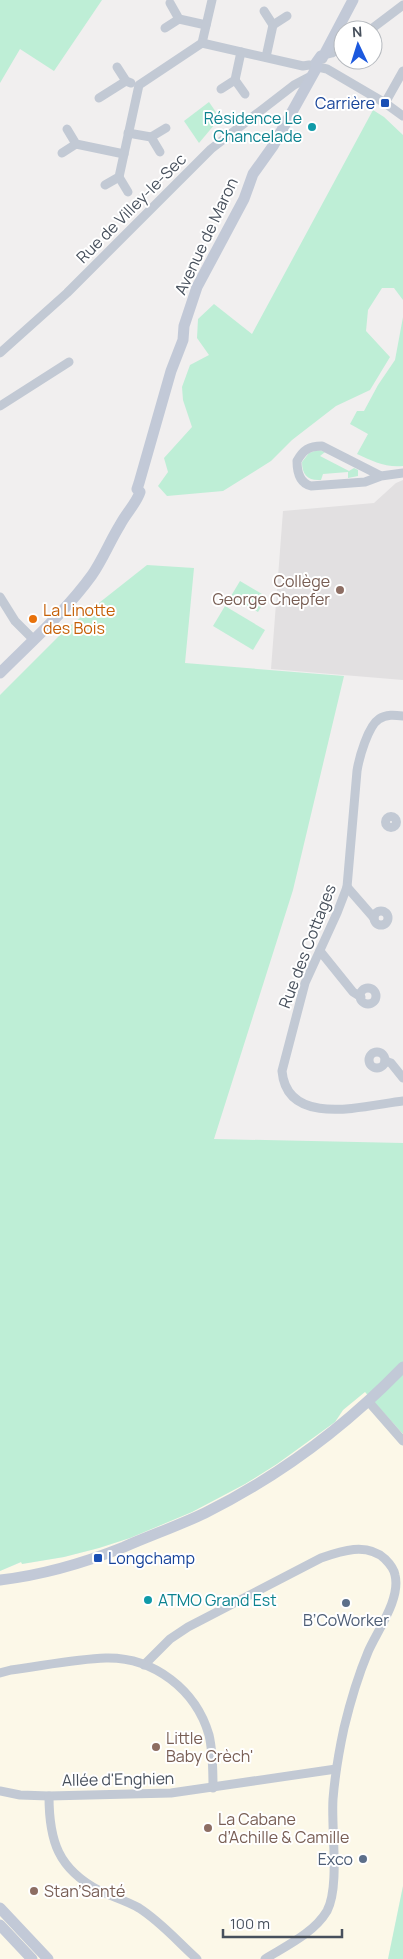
<svg xmlns="http://www.w3.org/2000/svg" width="403" height="1959" viewBox="0 0 403 1959" font-family="Manrope,sans-serif">
<rect width="100%" height="100%" fill="#f1efef"/>
<path fill="#fcf8e8" d="M365,1391L403,1434V1886L388,1959H0V1571L22,1562V1564L64,1557L99,1548L130,1538L192,1512L245,1484L278,1463L335,1422L343,1410Z"/>
<path fill="#e2e0e1" d="M403,480V680L271,669L283,511L374,503L396,483Z"/>
<g fill="#beeed6">
<path d="M0,0H102L54,71L20,49L0,83Z"/>
<path d="M209,102L220,118L199,143L184,121Z"/>
<path d="M373,110L384,117L403,135V300L394,288H382L368,310L366,331L390,357L370,390L336,406L292,440L271,461L223,491L167,496L158,486L168,472L164,458L192,427L183,400L182,387L190,365L209,355L197,338L198,319L214,304L252,334Z"/>
<path d="M403,317V466C386,468 372,461 357,454L368,434L350,424L357,411H364L378,385L395,360Z"/>
<path d="M318,450L325,452L320,456L349,471L354,468L358,470V476L348,478V472L323,474L321,480C308,481 302,475 302,462L309,453Z"/>
<path d="M147,565L194,568L185,663L344,676L293,890L214,1139L403,1143V1434L365,1392L343,1410L335,1422L277,1464L245,1484L192,1512L130,1538L99,1548L64,1557L22,1564L21,1562L0,1571V695L66,629Z"/>
<path d="M240,581L267,597L258,612L231,596Z"/>
<path d="M225,606L265,630L253,650L213,626Z"/>
<path d="M403,1886V1959H388Z"/>
</g>
<g fill="none" stroke-linecap="round" stroke-linejoin="round">
<g stroke="#c2c9d4" stroke-width="9">
<path d="M170,3L179,19L206,25"/>
<path d="M264,11L273,25L266,57"/>
<path d="M273,25L287,16"/>
<path d="M165,28L179,19"/>
<path d="M370,30L403,5"/>
<path d="M202,43L212,0"/>
<path d="M323,59L324,55L332,53L343,45"/>
<path d="M117,67L126,81L131,83"/>
<path d="M235,80L245,94"/>
<path d="M221,89L235,80L241,52"/>
<path d="M99,98L126,81"/>
<path d="M385,103L403,71"/>
<path d="M67,129L76,144L124,154"/>
<path d="M128,133L151,137L160,152"/>
<path d="M151,137L166,128"/>
<path d="M62,153L76,144"/>
<path d="M119,177L128,192"/>
<path d="M105,185L119,177L139,85L202,43L303,66L309,65L327,69L385,103L403,116"/>
<path d="M0,353L67,293L211,149L294,85L313,75"/>
<path d="M0,406L69,362"/>
<path d="M381,476L322,446C309,446 303,450 297,461C297,471 299,483 311,486L365,482L381,476L403,473"/>
<path d="M0,597L15,621L34,640"/>
<path d="M403,716C395,715 386,714 379,719C368,726 359,758 357,771L347,887L337,913L305,983L282,1071C287,1129 367,1105 403,1101"/>
<circle cx="391" cy="822" r="5.5"/>
<path d="M347,887L374,918"/>
<circle cx="381" cy="918" r="7"/>
<path d="M320,951L353,992L361,997"/>
<circle cx="368" cy="996" r="8"/>
<circle cx="377" cy="1060" r="8"/>
<path d="M385,1061L391,1063L403,1078"/>
<path d="M368,1401L403,1441"/>
<path d="M144,1665L170,1639L188,1627L321,1558C341,1551 367,1542 385,1559C390,1564 394,1569 395,1575C401,1599 377,1631 368,1652C358,1676 350,1703 344,1728C339,1751 335,1775 333,1799C331,1829 340,1887 327,1911C314,1933 286,1946 265,1959"/>
<path d="M0,1673L11,1670C42,1666 75,1659 106,1658C154,1657 196,1690 209,1735C213,1752 213,1770 213,1788"/>
<path d="M0,1791L20,1795L49,1796L171,1793L336,1769"/>
<path d="M49,1796C49,1841 58,1869 100,1891C113,1897 127,1901 139,1908C161,1922 178,1942 197,1959"/>
</g>
<g stroke="#c2c9d7" stroke-width="11">
<path d="M0,673C31,642 66,611 92,575C103,559 110,541 120,525C126,513 136,504 140,492L137,489L139,483L171,371L183,340L184,326L197,287L244,199L253,174L273,146L317,67L316,63L321,56L324,55L353,0"/>
<path d="M0,1580C43,1575 84,1563 124,1547C151,1535 178,1526 205,1513C279,1476 346,1426 403,1367"/>
<path d="M0,1908L48,1959"/>
<path d="M0,1925L32,1959"/>
</g>
</g>
<g fill="#1a4fb4" stroke="#fff" stroke-width="2">
<rect x="380" y="98" width="10" height="10" rx="2.5"/>
<rect x="93" y="1553" width="10" height="10" rx="2.5"/>
</g>
<g fill="#0f9aa8" stroke="#fff" stroke-width="2">
<circle cx="312" cy="127" r="5"/>
<circle cx="148" cy="1600" r="5"/>
</g>
<g fill="#8d6e63" stroke="#fff" stroke-width="2">
<circle cx="340" cy="590" r="5"/>
<circle cx="156" cy="1747" r="5"/>
<circle cx="208" cy="1828" r="5"/>
<circle cx="34" cy="1891" r="5"/>
</g>
<circle fill="#e8710a" stroke="#fff" stroke-width="2" cx="33" cy="619" r="5"/>
<g fill="#5c6f8a" stroke="#fff" stroke-width="2">
<circle cx="346" cy="1603" r="5"/>
<circle cx="363" cy="1859" r="5"/>
</g>
<g text-anchor="middle" dominant-baseline="central" stroke-width="4" stroke-linejoin="round" paint-order="stroke">
<g font-size="16" fill="#164399" stroke="#fff" text-anchor="end">
<text x="375" y="103">Carrière</text>
<text x="108" y="1558" text-anchor="start">Longchamp</text>
</g>
<g font-size="16" fill="#0d838f" stroke="#fff" text-anchor="end">
<text x="302" y="118">Résidence Le<tspan x="302" dy="18">Chancelade</tspan></text>
<text x="158" y="1600" text-anchor="start">ATMO Grand Est</text>
</g>
<g font-size="16" fill="#47505c" stroke="#fff">
<text transform="translate(131 208) rotate(-45)">Rue de Villey-le-Sec</text>
<text transform="translate(206 236) rotate(-65)">Avenue de Maron</text>
<text transform="translate(307 946) rotate(-69)">Rue des Cottages</text>
<text transform="translate(118 1779) rotate(-1)">Allée d'Enghien</text>
</g>
<g font-size="16" fill="#785e54" stroke="#fff" text-anchor="start">
<text x="330" y="581" text-anchor="end">Collège<tspan x="330" dy="18">George Chepfer</tspan></text>
<text x="166" y="1738">Little<tspan x="166" dy="18">Baby Crèch'</tspan></text>
<text x="218" y="1819">La Cabane<tspan x="218" dy="18">d’Achille &amp; Camille</tspan></text>
<text x="44" y="1891">Stan’Santé</text>
</g>
<g font-size="16" fill="#c56008" stroke="#fff" text-anchor="start">
<text x="43" y="610">La Linotte<tspan x="43" dy="18">des Bois</tspan></text>
</g>
<g font-size="16" fill="#4e5e75" stroke="#fff">
<text x="346" y="1620">B’CoWorker</text>
<text x="353" y="1859" text-anchor="end">Exco</text>
</g>
</g>
<g transform="translate(358 45) rotate(356)"><circle r="24" fill="#ffffff" stroke="#b5b9be"/>
<path d="M0-4L9 19L0 12L-9 19Z" fill="#1c59de"/>
<text y="-8" font-size="14" font-weight="bold" text-anchor="middle" fill="#47505c">N</text>
</g>
<path d="M223 1929v8h119v-8" fill="none" stroke="#47505c" stroke-width="2.5"/>
<text x="230" y="1929" font-size="15" fill="#47505c" stroke="#ffffff" stroke-width="4" paint-order="stroke">100 m</text>
</svg>
